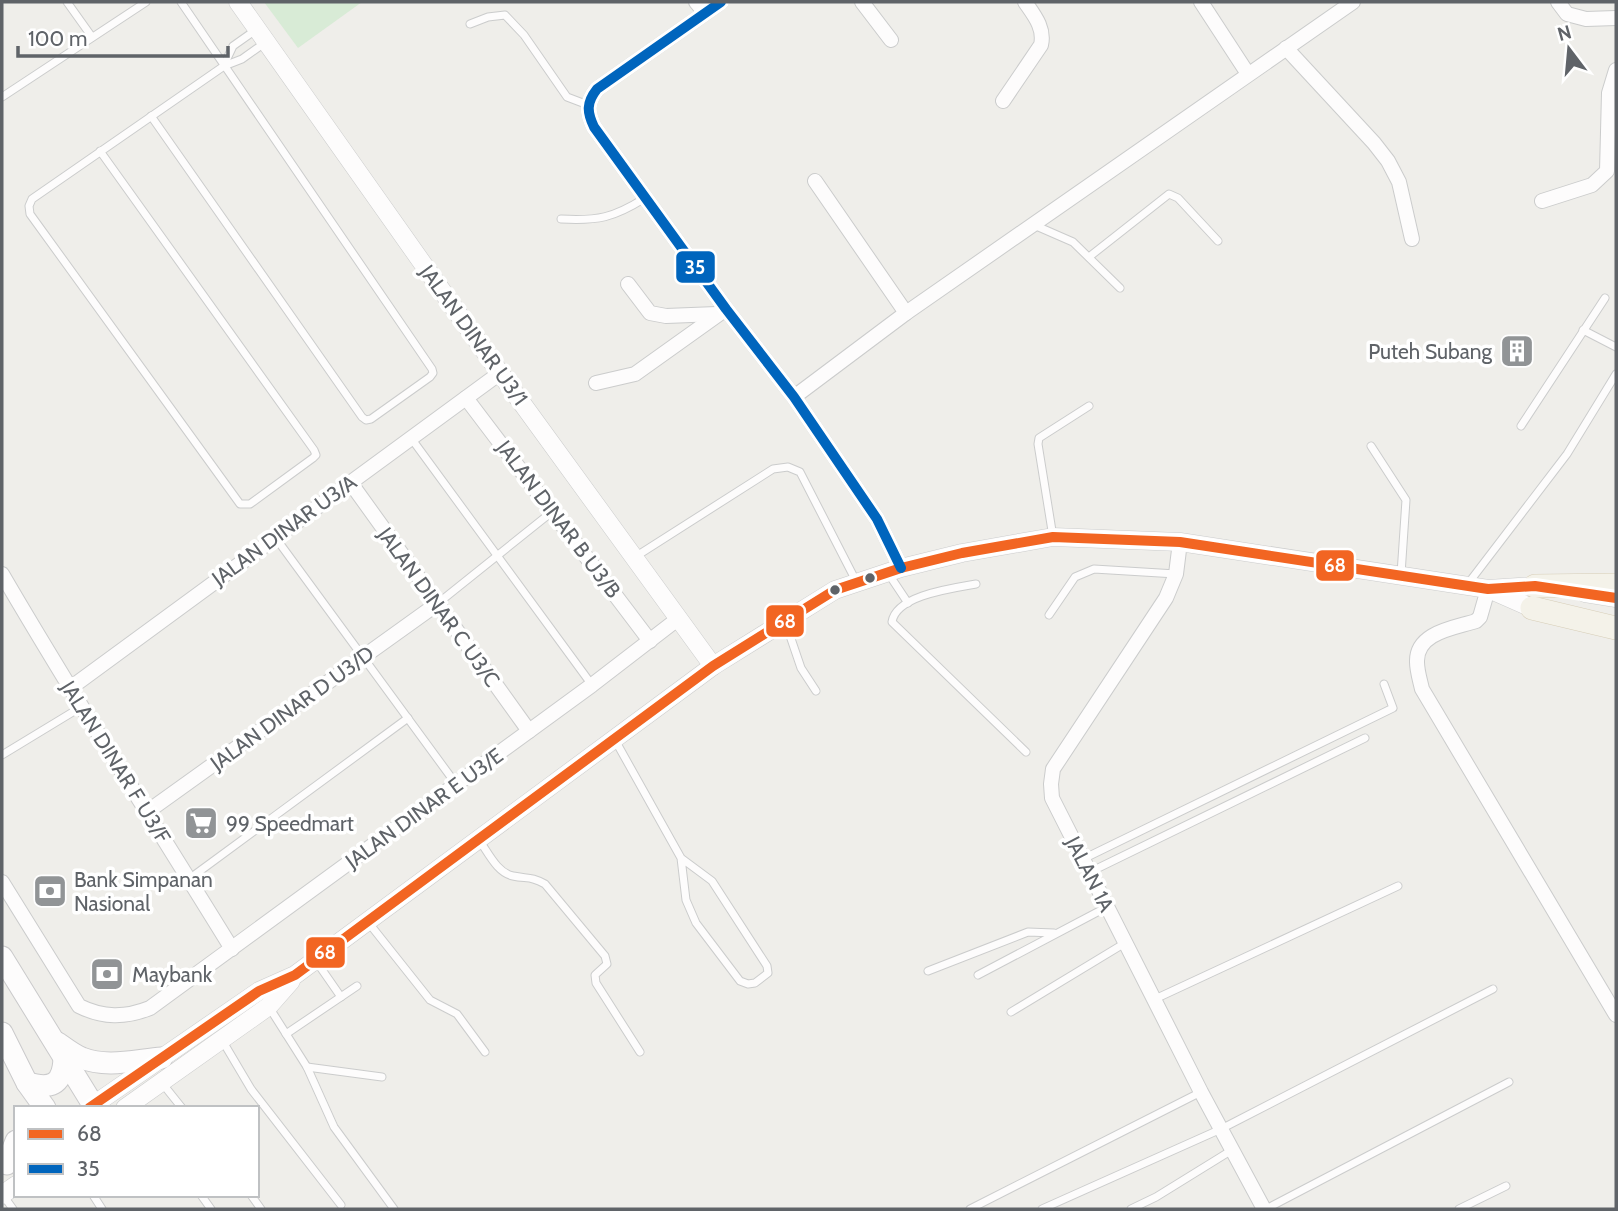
<svg xmlns="http://www.w3.org/2000/svg" width="1618" height="1211" viewBox="0 0 1618 1211" font-family="Cabin,sans-serif">
<rect width="100%" height="100%" fill="#efeeea"/>
<path fill="#d8ebd6" d="M264,2H362L298,48Z"/>
<g fill="none" stroke-linecap="round" stroke-linejoin="round">
<g stroke="#cbcccc" stroke-width="9">
<g id="service">
<path d="M67,2L92,37"/>
<path d="M470,24L488,17L505,15L524,35L567,97L588,105"/>
<path d="M224,65L233,46L257,29"/>
<path d="M2,97L146,2"/>
<path d="M151,116L362,417L366,420L371,419L430,377L433,373L432,369L181,2"/>
<path d="M100,151L314,450L316,455L313,458L250,504H240L30,214L29,206L32,199L224,66L242,59L266,42"/>
<path d="M561,219C598,221 613,218 645,198"/>
<path d="M1034,225L1073,242L1120,288"/>
<path d="M1089,257L1169,194L1178,198L1218,241"/>
<path d="M1583,330L1616,347"/>
<path d="M1521,426L1605,298"/>
<path d="M411,438L592,685"/>
<path d="M1371,446L1406,500L1401,574"/>
<path d="M275,537L456,784"/>
<path d="M1053,537L1038,444L1039,438L1089,406"/>
<path d="M635,557L773,469L788,467L800,472L856,581"/>
<path d="M888,573L908,603"/>
<path d="M976,584C954,588 896,595 892,622L1026,752"/>
<path d="M1467,585L1567,454L1616,374"/>
<path d="M437,604L553,511"/>
<path d="M1049,615L1075,577L1094,569L1176,574"/>
<path d="M786,624L801,668L816,691"/>
<path d="M615,740L681,858L712,881L767,966L768,973L755,983L748,984L740,981L696,923L686,900L681,858"/>
<path d="M2,755L81,707"/>
<path d="M479,840C488,852 497,873 513,876C527,879 531,876 545,884L605,956L607,964L595,975L596,983L640,1052"/>
<path d="M1083,859L1393,708L1384,684"/>
<path d="M1090,872L1365,738"/>
<path d="M189,879L408,718"/>
<path d="M368,922L430,1000L457,1014L485,1052"/>
<path d="M316,961L341,997"/>
<path d="M928,971L1028,932L1054,933"/>
<path d="M978,975L1107,907"/>
<path d="M1155,999L1398,886"/>
<path d="M269,1007L307,1067L334,1127L394,1209"/>
<path d="M1011,1012L1125,943"/>
<path d="M286,1034L357,986"/>
<path d="M222,1040L251,1089L341,1205"/>
<path d="M307,1067L382,1077"/>
<path d="M162,1083L182,1108"/>
<path d="M3,1195L13,1209"/>
<path d="M93,1195L102,1209"/>
<path d="M201,1195L211,1209"/>
<path d="M251,1195L261,1209"/>
<path d="M970,1209L1201,1092"/>
<path d="M1042,1209L1221,1129L1493,989"/>
<path d="M1131,1209L1156,1197L1232,1150"/>
<path d="M1266,1209L1509,1082"/>
<path d="M1459,1209L1506,1186"/>
</g>
</g>
<g stroke="#cbcccc" stroke-width="16">
<g id="minor">
<path d="M696,2L705,13"/>
<path d="M721,2L597,89C586,103 587,112 594,127L726,309L794,397L877,519L901,568"/>
<path d="M862,2L891,40"/>
<path d="M1201,2L1248,74"/>
<path d="M1558,2L1567,14L1586,19L1616,18"/>
<path d="M1286,48L1374,143L1388,161L1399,182L1412,239"/>
<path d="M1003,101L1041,45C1045,28 1034,15 1025,2"/>
<path d="M815,181L906,313"/>
<path d="M1542,201L1592,185L1607,171L1609,93L1616,70"/>
<path d="M628,284L650,313L666,316L717,314"/>
<path d="M596,383L635,374L726,309"/>
<path d="M794,397L906,313L1353,2"/>
<path d="M466,398L650,641"/>
<path d="M350,482L529,731"/>
<path d="M1180,542L1176,574L1166,598L1053,769L1051,784L1052,798L1201,1092L1264,1209"/>
<path d="M2,574C76,701 155,824 232,949"/>
<path d="M1488,589L1480,617L1476,621C1455,628 1416,632 1417,662C1417,671 1420,680 1422,689L1616,1015"/>
<path d="M69,689L500,373"/>
<path d="M147,812L437,604"/>
<path d="M2,882L79,1006C103,1018 125,1018 150,1008L592,685L679,618"/>
</g>
</g>
<g stroke="#cbcccc" stroke-width="19">
<g id="tertiary">
<path d="M238,2L500,373L713,666"/>
<path d="M1491,590L1532,608L1543,610"/>
<path d="M1585,593L1616,598"/>
<path d="M89,1108L259,991L295,975L713,666L835,590L901,568L962,553L1053,537L1180,542L1488,589L1535,586L1547,587"/>
<path d="M125,1108L269,1006L291,981"/>
<path d="M2,1195L16,1185"/>
</g>
</g>
<g stroke="#cacacb" stroke-width="23">
<g id="secondary">
<path d="M2,957L95,1108"/>
<path d="M2,1033L27,1083L45,1108"/>
<path d="M58,1043C65,1048 74,1055 82,1058C106,1068 136,1060 162,1058"/>
<path d="M27,1083C50,1089 62,1086 64,1060"/>
<path d="M7,1164L16,1141"/>
</g>
</g>
<g stroke="#d7ceb8" stroke-width="24">
<g id="primary">
<path d="M1535,586L1616,585"/>
<path d="M1532,608L1616,628"/>
</g>
</g>
<use href="#service" stroke="#fdfcfc" stroke-width="7"/>
<use href="#minor" stroke="#fdfcfc" stroke-width="14"/>
<use href="#tertiary" stroke="#fdfcfc" stroke-width="18"/>
<use href="#secondary" stroke="#fdfcfc" stroke-width="21"/>
<use href="#primary" stroke="#f4f2e9" stroke-width="23"/>
<g stroke="#fff" stroke-width="16">
<path id="bus-1" d="M89,1108L259,991L295,975L713,666L835,590L901,568L962,553L1053,537L1180,542L1488,589L1535,586L1616,598"/>
</g>
<g stroke="#fff" stroke-width="16">
<path id="bus-2" d="M721,2L597,89C586,103 587,112 594,127L726,309L794,397L877,519L901,568"/>
</g>
<use href="#bus-1" stroke="#f26522" stroke-width="10"/>
<use href="#bus-2" stroke="#0065bd" stroke-width="10"/>
</g>
<defs>
<g id="building-square" transform="scale(1.75)"><rect x="-9" y="-9" width="18" height="18" rx="4" fill="#919496" stroke="#fff"/><path d="M-4-6H4V6H1V3H-1V6H-4ZM-2.5-4.3h1.7v1.8h-1.7ZM.8-4.3h1.7v1.8H.8ZM-2.5-1h1.7V.8h-1.7ZM.8-1h1.7V.8H.8Z" fill="#fff"/></g>
<g id="supermarket-square" transform="scale(1.75)"><rect x="-9" y="-9" width="18" height="18" rx="4" fill="#919496" stroke="#fff"/><path d="M-6-5.5h2.5l.6 2H6L4.5 2H-2.5L-4.4-4H-6ZM-1.5 3.2a1.3 1.3 0 1 0 .1 0ZM3 3.2a1.3 1.3 0 1 0 .1 0Z" fill="#fff"/></g>
<g id="bank-square" transform="scale(1.75)"><rect x="-9" y="-9" width="18" height="18" rx="4" fill="#919496" stroke="#fff"/><path d="M-6-4H6V4H-6ZM0-2.3a2.3 2.3 0 1 0 0 4.6a2.3 2.3 0 1 0 0-4.6Z" fill="#fff"/></g>
</defs>
<g fill-rule="evenodd">
<use href="#building-square" x="1517" y="351"/>
<use href="#supermarket-square" x="201" y="823"/>
<use href="#bank-square" x="50" y="891"/>
<use href="#bank-square" x="107" y="974"/>
</g>
<g fill="#5f6368" stroke="#fff" stroke-width="2.5">
<circle cx="870" cy="578" r="6"/>
<circle cx="835" cy="590" r="6"/>
</g>
<g text-anchor="middle" dominant-baseline="central" stroke-width="7" stroke-linejoin="round" paint-order="stroke">
<g font-size="21" fill="#5f6368" stroke="#fff">
<text transform="translate(474 335) rotate(54)">JALAN DINAR U3/1</text>
<text transform="translate(559 519) rotate(53)">JALAN DINAR B U3/B</text>
<text transform="translate(284 530) rotate(-36)">JALAN DINAR U3/A</text>
<text transform="translate(439 607) rotate(54)">JALAN DINAR C U3/C</text>
<text transform="translate(292 708) rotate(-36)">JALAN DINAR D U3/D</text>
<text transform="translate(116 762) rotate(58)">JALAN DINAR F U3/F</text>
<text transform="translate(424 808) rotate(-36)">JALAN DINAR E U3/E</text>
<text transform="translate(1090 874) rotate(63)">JALAN 1A</text>
</g>
<g font-size="21" fill="#5f6368" stroke="#fff" text-anchor="start">
<text x="1492" y="351" text-anchor="end">Puteh Subang</text>
<text x="226" y="823">99 Speedmart</text>
<text x="74" y="879">Bank Simpanan<tspan x="74" dy="24">Nasional</tspan></text>
<text x="132" y="974">Maybank</text>
</g>
</g>
<g stroke="#fff" stroke-width="2.5">
<rect x="675" y="250" width="41" height="34" rx="7" fill="#0065bd"/>
<rect x="1315" y="549" width="40" height="33" rx="7" fill="#f26522"/>
<rect x="765" y="604" width="40" height="34" rx="7" fill="#f26522"/>
<rect x="305" y="936" width="41" height="33" rx="7" fill="#f26522"/>
</g>
<g font-size="19" text-anchor="middle" font-weight="bold" fill="#fff">
<text x="695" y="274">35</text>
<text x="1335" y="572">68</text>
<text x="785" y="628">68</text>
<text x="325" y="959">68</text>
</g>
<rect width="1618" height="1211" fill="none" stroke="#5f6368" stroke-width="7"/>
<rect x="14" y="1106" width="245" height="91" fill="#ffffff" stroke="#bfc1c3" stroke-width="2"/>
<rect x="28" y="1129" width="35" height="10" fill="#f26522" stroke="#bfc1c3" stroke-width="2"/>
<text x="77" y="1141" font-size="21" fill="#5f6368">68</text>
<rect x="28" y="1164" width="35" height="10" fill="#0065bd" stroke="#bfc1c3" stroke-width="2"/>
<text x="77" y="1176" font-size="21" fill="#5f6368">35</text>
<g transform="translate(1569 49) rotate(344)" stroke="#ffffff" stroke-width="5" paint-order="stroke">
<path d="M0-5L12 26L0 18L-12 26Z" fill="#5f6368"/>
<text y="-10" font-size="19" font-weight="bold" text-anchor="middle" fill="#5f6368">N</text>
</g>
<path d="M18 46v10h210v-10" fill="none" stroke="#5f6368" stroke-width="3.5"/>
<text x="28" y="46" font-size="21" fill="#5f6368" stroke="#ffffff" stroke-width="5" paint-order="stroke">100 m</text>
</svg>
